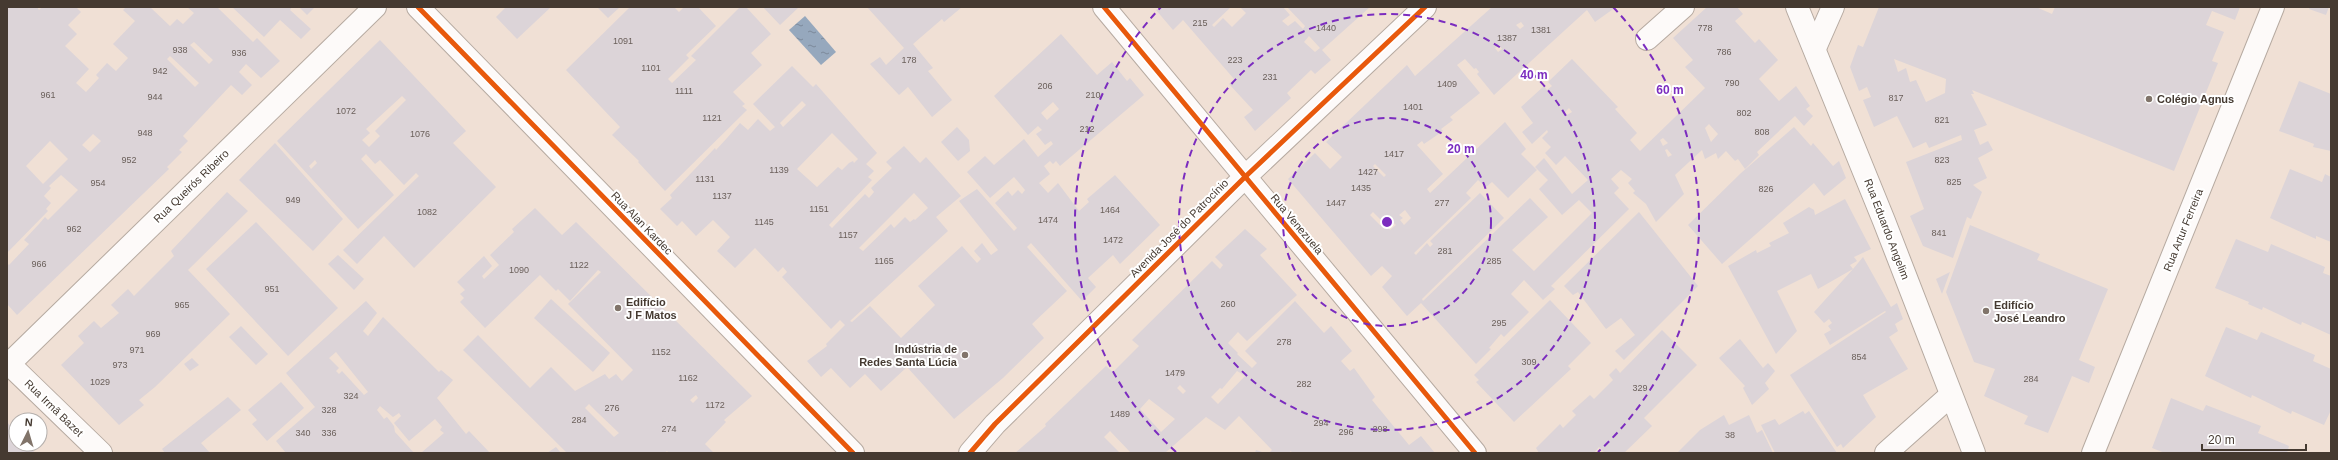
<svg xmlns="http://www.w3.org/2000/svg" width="2338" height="460" viewBox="0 0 2338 460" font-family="Helvetica,sans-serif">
<defs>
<pattern id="water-ripples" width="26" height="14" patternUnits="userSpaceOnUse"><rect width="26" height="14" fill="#96a8bd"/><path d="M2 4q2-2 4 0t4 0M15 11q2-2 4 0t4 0" fill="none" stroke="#7c8a9a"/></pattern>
</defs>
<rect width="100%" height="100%" fill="#f0e0d5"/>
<path fill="url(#water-ripples)" d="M805,16L836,52L821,65L789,30Z"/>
<g fill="#dcd4d8" fill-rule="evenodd">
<path d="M7,7H37L39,10L42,7H76L81,12L68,25L77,34L65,46L89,69L76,83L86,92L99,78L96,75L107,63L116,71L128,58L113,44L135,21L123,10L126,7H150L170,26L177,19L183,24L194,13L187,7H217L253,42L257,38L280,61L261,78L246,64L239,72L252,85L242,95L231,85L183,136L188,141L179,150L182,152L167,167L169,169L17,315L7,304V263L9,265L29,244L24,240L39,224L45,217L48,220L78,190L61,175L49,186L51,188L44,196L51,203L46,209L48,211L7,253ZM194,42L213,60L209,64L190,45ZM170,56L199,83L195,87L167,59ZM93,134L101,141L90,152L82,145ZM50,141L68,159L43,184L26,166Z"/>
<path d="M232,7H292L290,10L311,29L301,39L280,20L264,37Z"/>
<path d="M299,7H315L307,15Z"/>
<path d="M506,7H551L517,39L496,17Z"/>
<path d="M597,7H620L608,18Z"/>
<path d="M630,7H674L679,12L684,7H698L716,26L686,55L689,58L668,79L672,83L696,60L691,56L740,7H746L771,34L751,53L762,65L733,92L745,104L742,106L747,110L665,191L638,162L639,161L612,135L620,127L566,70Z"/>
<path d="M763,7H799L780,25Z"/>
<path d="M867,7H962L944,22L942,19L913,44L933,68L928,71L952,100L932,117L908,87L899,95L870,64L880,57L886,65L904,48Z"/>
<path d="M1160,7H1231L1212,25L1214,27L1223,18L1232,27L1246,13L1240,7H1283L1290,15L1282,21L1288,26L1295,21L1303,29L1305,26L1287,7H1370L1322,50L1331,60L1315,74L1311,70L1287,93L1291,98L1255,131L1244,117L1253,110L1229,84L1234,79L1183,20L1173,30L1156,10ZM1309,36L1320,48L1315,52L1304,42Z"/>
<path d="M1492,7H1616L1595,22L1587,10L1494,95L1477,74L1479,72L1476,68L1474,69L1465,59L1457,65L1480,93L1450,117L1453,120L1441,129L1443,131L1424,144L1422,141L1417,145L1443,174L1427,189L1430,193L1505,122L1526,149L1521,154L1537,170L1508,198L1492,182L1486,187L1478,180L1466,193L1471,198L1414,253L1416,255L1427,243L1430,247L1433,244L1430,241L1480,193L1504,218L1422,299L1423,301L1530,198L1548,217L1512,250L1534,271L1592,213L1579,200L1562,215L1539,189L1548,180L1535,167L1544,158L1572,194L1588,180L1565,156L1556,165L1545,153L1551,147L1542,138L1548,132L1547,130L1532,144L1522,132L1533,123L1521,107L1544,86L1547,90L1552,86L1548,82L1572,59L1618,107L1615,109L1637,133L1630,140L1640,151L1705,88L1685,67L1693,60L1673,38L1707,7H1737L1743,14L1735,21L1755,43L1759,39L1778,60L1759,79L1779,101L1796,86L1810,106L1806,109L1813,116L1804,126L1795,116L1757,152L1759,155L1745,169L1738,159L1735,161L1726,151L1718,159L1716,153L1705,159L1702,150L1675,175L1684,194L1656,222L1646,204L1633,193L1635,191L1628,183L1632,179L1621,170L1611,179L1619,188L1614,193L1629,209L1551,286L1555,289L1543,300L1524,280L1511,294L1529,312L1504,337L1501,334L1489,348L1491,349L1476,364L1421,303L1407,316L1382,287L1392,276L1382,266L1371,276L1288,179L1315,153L1330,169L1342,157L1326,142L1407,65L1415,76ZM1521,22L1524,26L1520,29L1516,25ZM1499,45L1502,49L1498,52L1495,48ZM1569,108L1572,112L1567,115L1565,112ZM1709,124L1718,134L1711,142L1705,128ZM1663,138L1668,143L1663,146L1660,140ZM1667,149L1672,155L1668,157L1665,150ZM1375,164L1386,175L1384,177L1373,166ZM1405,210L1411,218L1404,225L1400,220L1403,218L1399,215ZM1373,212L1382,221L1387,216L1396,225L1390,230L1383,222L1380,225L1370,215Z"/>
<path d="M1879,7H2036L2052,14L2055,7H2240L2235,20L2212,11L2206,25L2224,32L2212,61L2218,63L2174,171L1972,90L1974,94H1971L1987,125L1974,130L1980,145L1988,141L1993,150L1978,158L1987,178L1973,185L1982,192L1971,219L1967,217L1953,258L1923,246L1910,216L1924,209L1906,162L1962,140L1961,135L1929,148L1926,142L1913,148L1897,116L1874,127L1863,100L1871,97L1867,87L1859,91L1850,67L1858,45L1863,47ZM1894,59L1946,79L1945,93L1926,102L1916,80L1910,82L1906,68L1898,72Z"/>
<path d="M2310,7H2329L2326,15L2309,9Z"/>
<path d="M1061,34L1097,75L1112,62L1127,81L1130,78L1144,95L1060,166L1056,161L1053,164L1050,161L1044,166L1050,174L1039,183L1048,193L1058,183L1079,211L1089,202L1087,199L1115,175L1160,225L1120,264L1113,255L1088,278L1096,287L1082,301L1031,243L1027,247L1067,291L1032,324L1044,338L1003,378L954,419L907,367L881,391L865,374L850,388L831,368L821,377L807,361L827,346L826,344L845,325L840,320L831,329L782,277L787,272L783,267L778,272L755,248L735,268L717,251L730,237L713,220L696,236L682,221L677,226L660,209L672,198L670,195L715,148L716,150L727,138L740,123L748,130L758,119L770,131L775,127L753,104L792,66L813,87L816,84L877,153L866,164L874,171L868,177L872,180L829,225L832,228L865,194L869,198L874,192L871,188L892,168L886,162L904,146L920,163L926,157L961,196L936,217L948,231L850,321L852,322L870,306L901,338L935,305L918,286L962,246L977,263L981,259L974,251L982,243L991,255L998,250L959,201L977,189L1014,231L1017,228L995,203L1008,191L1012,196L1018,190L1022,194L1025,190L1014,177L990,198L967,172L985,156L994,165L1024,139L1038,157L1053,144L1051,141L1045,145L1036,134L1042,130L1038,126L1028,135L994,96ZM802,101L806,105L783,127L780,123ZM1053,102L1059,109L1047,120L1041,113ZM832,133L858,159L854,163L853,161L849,163L842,170L838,167L817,187L797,169ZM914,193L928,208L915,220L914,219L910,222L905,217L894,228L891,224L863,251L859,248Z"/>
<path d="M380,40L466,131L453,143L496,187L414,268L384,236L357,264L343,250L419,176L416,173L404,185L380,160L375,164L366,154L361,159L394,195L358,229L277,141ZM402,96L406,100L375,131L380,136L369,147L362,140L370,133L366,129ZM315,160L317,163L311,169L309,166Z"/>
<path d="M2299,81L2331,94V151L2313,147L2314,144L2279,131Z"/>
<path d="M957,127L969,140L970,151L958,161L941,142Z"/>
<path d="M1794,127L1811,146L1813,143L1833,166L1839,161L1846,178L1824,196L1814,183L1722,264L1688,225L1741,173Z"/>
<path d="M275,143L343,219L313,251L239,180Z"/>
<path d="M2290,169L2322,182L2325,174L2331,177V242L2316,236V239L2270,218Z"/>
<path d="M227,192L248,211L188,270L230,314L155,387L139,400L144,405L119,425L61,365L84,343L78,336L94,321L101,328L119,313L111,305L128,289L134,296L174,256L171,251Z"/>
<path d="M1845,199L1871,249L1854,257L1857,261L1850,265L1853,269L1863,257L1891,307L1897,303L1903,319L1895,324L1898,331L1889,337L1908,369L1863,395L1876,417L1843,448L1841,444L1837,447L1790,375L1886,312L1885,311L1830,345L1824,334L1831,330L1828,326L1832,323L1829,319L1824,323L1814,312L1853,269L1818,289L1811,274L1777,291L1797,331L1776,354L1728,266L1756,250L1757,253L1771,246L1769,243L1789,233L1783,223L1809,207L1814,210L1815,215Z"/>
<path d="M535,208L562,235L576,222L752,396L724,420L726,422L705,444L714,453H669L667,451L664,453H567L463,350L478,335L530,388L551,367L575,391L605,374L609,379L616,374L622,381L633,370L568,304L601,272L598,270L570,301L558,289L556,291L540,275L485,328L460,302L464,298L460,294L465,290L457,282L484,256L492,266L482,276L484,279L499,265L490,255L514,232L512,229ZM696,395L698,398L693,403L690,400ZM589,404L598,413L619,433L614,437L585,408Z"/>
<path d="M1639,212L1698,286L1624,360L1615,351L1635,335L1621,318L1606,329L1578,292L1573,295L1564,286Z"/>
<path d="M256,222L338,308L288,356L206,269Z"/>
<path d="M1970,225L2040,254L2037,260L2108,289L2079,360L2095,367L2089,383L2072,376L2048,433L2024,424L2028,416L1984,396L1995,369L1974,362L1946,292Z"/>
<path d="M1245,229L1267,249L1260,255L1297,295L1247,341L1238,332L1228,343L1238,353L1237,354L1252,368L1257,363L1245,351L1295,301L1324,333L1331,326L1352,351L1341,361L1350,371L1354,368L1375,397L1372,400L1409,445L1421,436L1435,453H1292L1291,451L1288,453H1269L1272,450L1239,416L1225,430L1206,417L1165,453H1131L1110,431L1104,437L1120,453H1015L1046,426L1045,424L1106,366L1113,372L1139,346L1132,340L1212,261L1220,269L1223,265L1215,257ZM1237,371L1245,376L1218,404L1211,397L1220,388L1222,389ZM1180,385L1186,391L1183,394L1177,388ZM1149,399L1175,419L1161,432L1140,409Z"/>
<path d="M2236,239L2268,252L2271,244L2325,267L2323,273L2331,276V335L2302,322L2301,325L2263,307L2262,310L2248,304L2249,302L2215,288Z"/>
<path d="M338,255L364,279L354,290L328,264Z"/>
<path d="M1950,272L1942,294L1936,279Z"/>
<path d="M551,299L610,353L593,372L534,318Z"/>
<path d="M1550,300L1591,343L1568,366L1571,369L1514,422L1476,382L1479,380L1474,375Z"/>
<path d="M366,301L377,313L363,331L368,336L383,317L439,372L441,370L453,380L437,398L466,434L469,431L490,453H421L444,433L440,430L442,427L435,419L409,441L394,423L401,416L399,413L393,417L380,406L377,410L384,419L387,417L394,426L395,432L414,453H286L276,441L315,407L286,373ZM336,352L368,392L364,395L342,371L339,374L336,371L339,368L329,358Z"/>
<path d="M241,326L268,354L256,365L229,337Z"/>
<path d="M2226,327L2257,340L2261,332L2315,355L2313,361L2331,369V410L2324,425L2292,411L2291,414L2252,395L2251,398L2205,376Z"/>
<path d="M1662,330L1697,365L1644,418L1652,426L1624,453H1605L1599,447L1594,453H1539L1536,448L1560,424L1563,428L1576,415L1572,411L1590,395L1594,399L1613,380L1609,375L1616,368L1620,373Z"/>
<path d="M1740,339L1763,368L1768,363L1775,371L1765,383L1769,389L1752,405L1743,388L1745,386L1719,358Z"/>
<path d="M192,358L199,365L190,371L184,364Z"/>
<path d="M281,382L304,408L267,441L252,424L257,420L248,410Z"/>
<path d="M228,397L241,410L201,443L210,453H165L162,449Z"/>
<path d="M2171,398L2203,411L2206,405L2261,426L2258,433L2289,446L2287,453H2165L2152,448Z"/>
<path d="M1803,411L1805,414L1809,411L1837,453H1775L1761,425L1775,419L1779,425Z"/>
<path d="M1724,415L1729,425L1749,415L1757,433L1762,430L1773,453H1677L1700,430Z"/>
<path d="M7,422L16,432V444H27L35,453H7Z"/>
<path d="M556,447L561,453H547Z"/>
<path d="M1256,450L1265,453H1255Z"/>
</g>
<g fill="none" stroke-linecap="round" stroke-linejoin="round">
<g stroke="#b6aaa1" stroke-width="24">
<g id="minor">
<path d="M418,7L853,453"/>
<path d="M1104,7L1475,453"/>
<path d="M1797,7L1884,221L1974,453"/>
<path d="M1647,39L1683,7"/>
<path d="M1815,48L1833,7"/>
<path d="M7,362L101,453"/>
<path d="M7,366L375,7"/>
<path d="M970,453L995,424L1245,177L1425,7"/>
<path d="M1886,453L1951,395"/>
<path d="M2093,453L2273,7"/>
</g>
</g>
<use href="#minor" stroke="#fdfaf9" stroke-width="22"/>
<g stroke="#fff" stroke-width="8">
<g id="cycleway">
<path d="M418,7L853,453"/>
<path d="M1104,7L1475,453"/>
<path d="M970,453L995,424L1245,177L1425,7"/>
</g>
</g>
<use href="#cycleway" stroke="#e8590c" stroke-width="5"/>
</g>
<g fill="none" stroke="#7b2cbf" stroke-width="2" stroke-dasharray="7 5">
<circle cx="1387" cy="222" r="104"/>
<circle cx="1387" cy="222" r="208"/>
<path d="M1176 452A312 312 0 0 1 1161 7M1613 7A312 312 0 0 1 1598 452"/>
</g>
<g fill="#81746a" stroke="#fff" stroke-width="1.5">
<circle cx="2149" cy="99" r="4"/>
<circle cx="618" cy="308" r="4"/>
<circle cx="1986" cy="311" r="4"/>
<circle cx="965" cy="355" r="4"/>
</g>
<g text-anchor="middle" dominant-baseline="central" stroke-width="4" stroke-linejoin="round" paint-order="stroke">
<g font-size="9" fill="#6b605b">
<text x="1200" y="23">215</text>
<text x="1326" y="28">1440</text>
<text x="1705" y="28">778</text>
<text x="1541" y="30">1381</text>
<text x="1507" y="38">1387</text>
<text x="623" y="41">1091</text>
<text x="180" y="50">938</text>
<text x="1724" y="52">786</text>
<text x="239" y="53">936</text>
<text x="909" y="60">178</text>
<text x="1235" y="60">223</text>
<text x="651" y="68">1101</text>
<text x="160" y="71">942</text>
<text x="1270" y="77">231</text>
<text x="1732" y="83">790</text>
<text x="1447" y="84">1409</text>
<text x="1045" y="86">206</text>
<text x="684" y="91">1111</text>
<text x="48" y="95">961</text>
<text x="1093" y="95">210</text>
<text x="155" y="97">944</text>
<text x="1896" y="98">817</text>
<text x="1413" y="107">1401</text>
<text x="346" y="111">1072</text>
<text x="1744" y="113">802</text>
<text x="712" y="118">1121</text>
<text x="1942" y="120">821</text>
<text x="1087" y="129">212</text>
<text x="1762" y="132">808</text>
<text x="145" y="133">948</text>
<text x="420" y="134">1076</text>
<text x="1394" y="154">1417</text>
<text x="129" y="160">952</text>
<text x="1942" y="160">823</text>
<text x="779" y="170">1139</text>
<text x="1368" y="172">1427</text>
<text x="705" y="179">1131</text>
<text x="1954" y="182">825</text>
<text x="98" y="183">954</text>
<text x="1361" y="188">1435</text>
<text x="1766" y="189">826</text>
<text x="722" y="196">1137</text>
<text x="293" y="200">949</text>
<text x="1336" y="203">1447</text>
<text x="1442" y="203">277</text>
<text x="819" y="209">1151</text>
<text x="1110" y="210">1464</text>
<text x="427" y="212">1082</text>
<text x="1048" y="220">1474</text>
<text x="764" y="222">1145</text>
<text x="74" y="229">962</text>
<text x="1939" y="233">841</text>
<text x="848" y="235">1157</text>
<text x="1113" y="240">1472</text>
<text x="1445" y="251">281</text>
<text x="884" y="261">1165</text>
<text x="1494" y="261">285</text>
<text x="39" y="264">966</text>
<text x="579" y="265">1122</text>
<text x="519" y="270">1090</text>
<text x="272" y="289">951</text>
<text x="1228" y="304">260</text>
<text x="182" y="305">965</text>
<text x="1499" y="323">295</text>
<text x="153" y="334">969</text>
<text x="1284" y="342">278</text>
<text x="137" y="350">971</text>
<text x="661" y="352">1152</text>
<text x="1859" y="357">854</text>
<text x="1529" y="362">309</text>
<text x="120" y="365">973</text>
<text x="1175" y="373">1479</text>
<text x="688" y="378">1162</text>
<text x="2031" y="379">284</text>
<text x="100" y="382">1029</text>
<text x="1304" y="384">282</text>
<text x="1640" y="388">329</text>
<text x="351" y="396">324</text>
<text x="715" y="405">1172</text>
<text x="612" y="408">276</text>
<text x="329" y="410">328</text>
<text x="1120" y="414">1489</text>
<text x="579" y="420">284</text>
<text x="1321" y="423">294</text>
<text x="669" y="429">274</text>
<text x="1380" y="429">298</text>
<text x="1346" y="432">296</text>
<text x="303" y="433">340</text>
<text x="329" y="433">336</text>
<text x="1730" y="435">38</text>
</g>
<g font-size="11" font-weight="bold" fill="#453a31" stroke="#fff" text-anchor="start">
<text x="2157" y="99">Colégio Agnus</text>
<text x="626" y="302">Edifício<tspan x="626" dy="13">J F Matos</tspan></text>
<text x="1994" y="305">Edifício<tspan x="1994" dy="13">José Leandro</tspan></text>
<text x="957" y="349" text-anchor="end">Indústria de<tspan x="957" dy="13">Redes Santa Lúcia</tspan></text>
</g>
<g font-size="11" fill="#453a31" stroke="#fff">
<text transform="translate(191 186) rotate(-44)">Rua Queirós Ribeiro</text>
<text transform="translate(642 223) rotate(46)">Rua Alan Kardec</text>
<text transform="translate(1297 224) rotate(50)">Rua Venezuela</text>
<text transform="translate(1179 228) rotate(-45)">Avenida José do Patrocínio</text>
<text transform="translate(1887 229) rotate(69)">Rua Eduardo Angelim</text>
<text transform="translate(2183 230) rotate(-68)">Rua Artur Ferreira</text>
<text transform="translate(54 408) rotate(44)">Rua Irmã Bazet</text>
</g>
</g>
<circle cx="1387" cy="222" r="6" fill="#7b2cbf" stroke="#fff" stroke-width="2"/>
<g font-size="12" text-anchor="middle" font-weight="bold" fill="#7b2cbf" stroke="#fff" stroke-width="4" stroke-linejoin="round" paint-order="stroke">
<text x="1534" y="79">40 m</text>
<text x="1670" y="94">60 m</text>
<text x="1461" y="153">20 m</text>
</g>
<rect width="2338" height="460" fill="none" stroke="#453a31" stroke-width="16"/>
<g transform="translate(28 432) rotate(5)"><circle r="19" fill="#ffffff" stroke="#b5b0ad"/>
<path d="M0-3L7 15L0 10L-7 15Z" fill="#81746a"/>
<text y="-6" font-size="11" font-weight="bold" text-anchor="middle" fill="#453a31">N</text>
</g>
<path d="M2202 444v6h104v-6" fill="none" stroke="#453a31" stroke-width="2"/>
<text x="2208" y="444" font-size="12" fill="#453a31" stroke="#ffffff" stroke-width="3" paint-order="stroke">20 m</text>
</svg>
